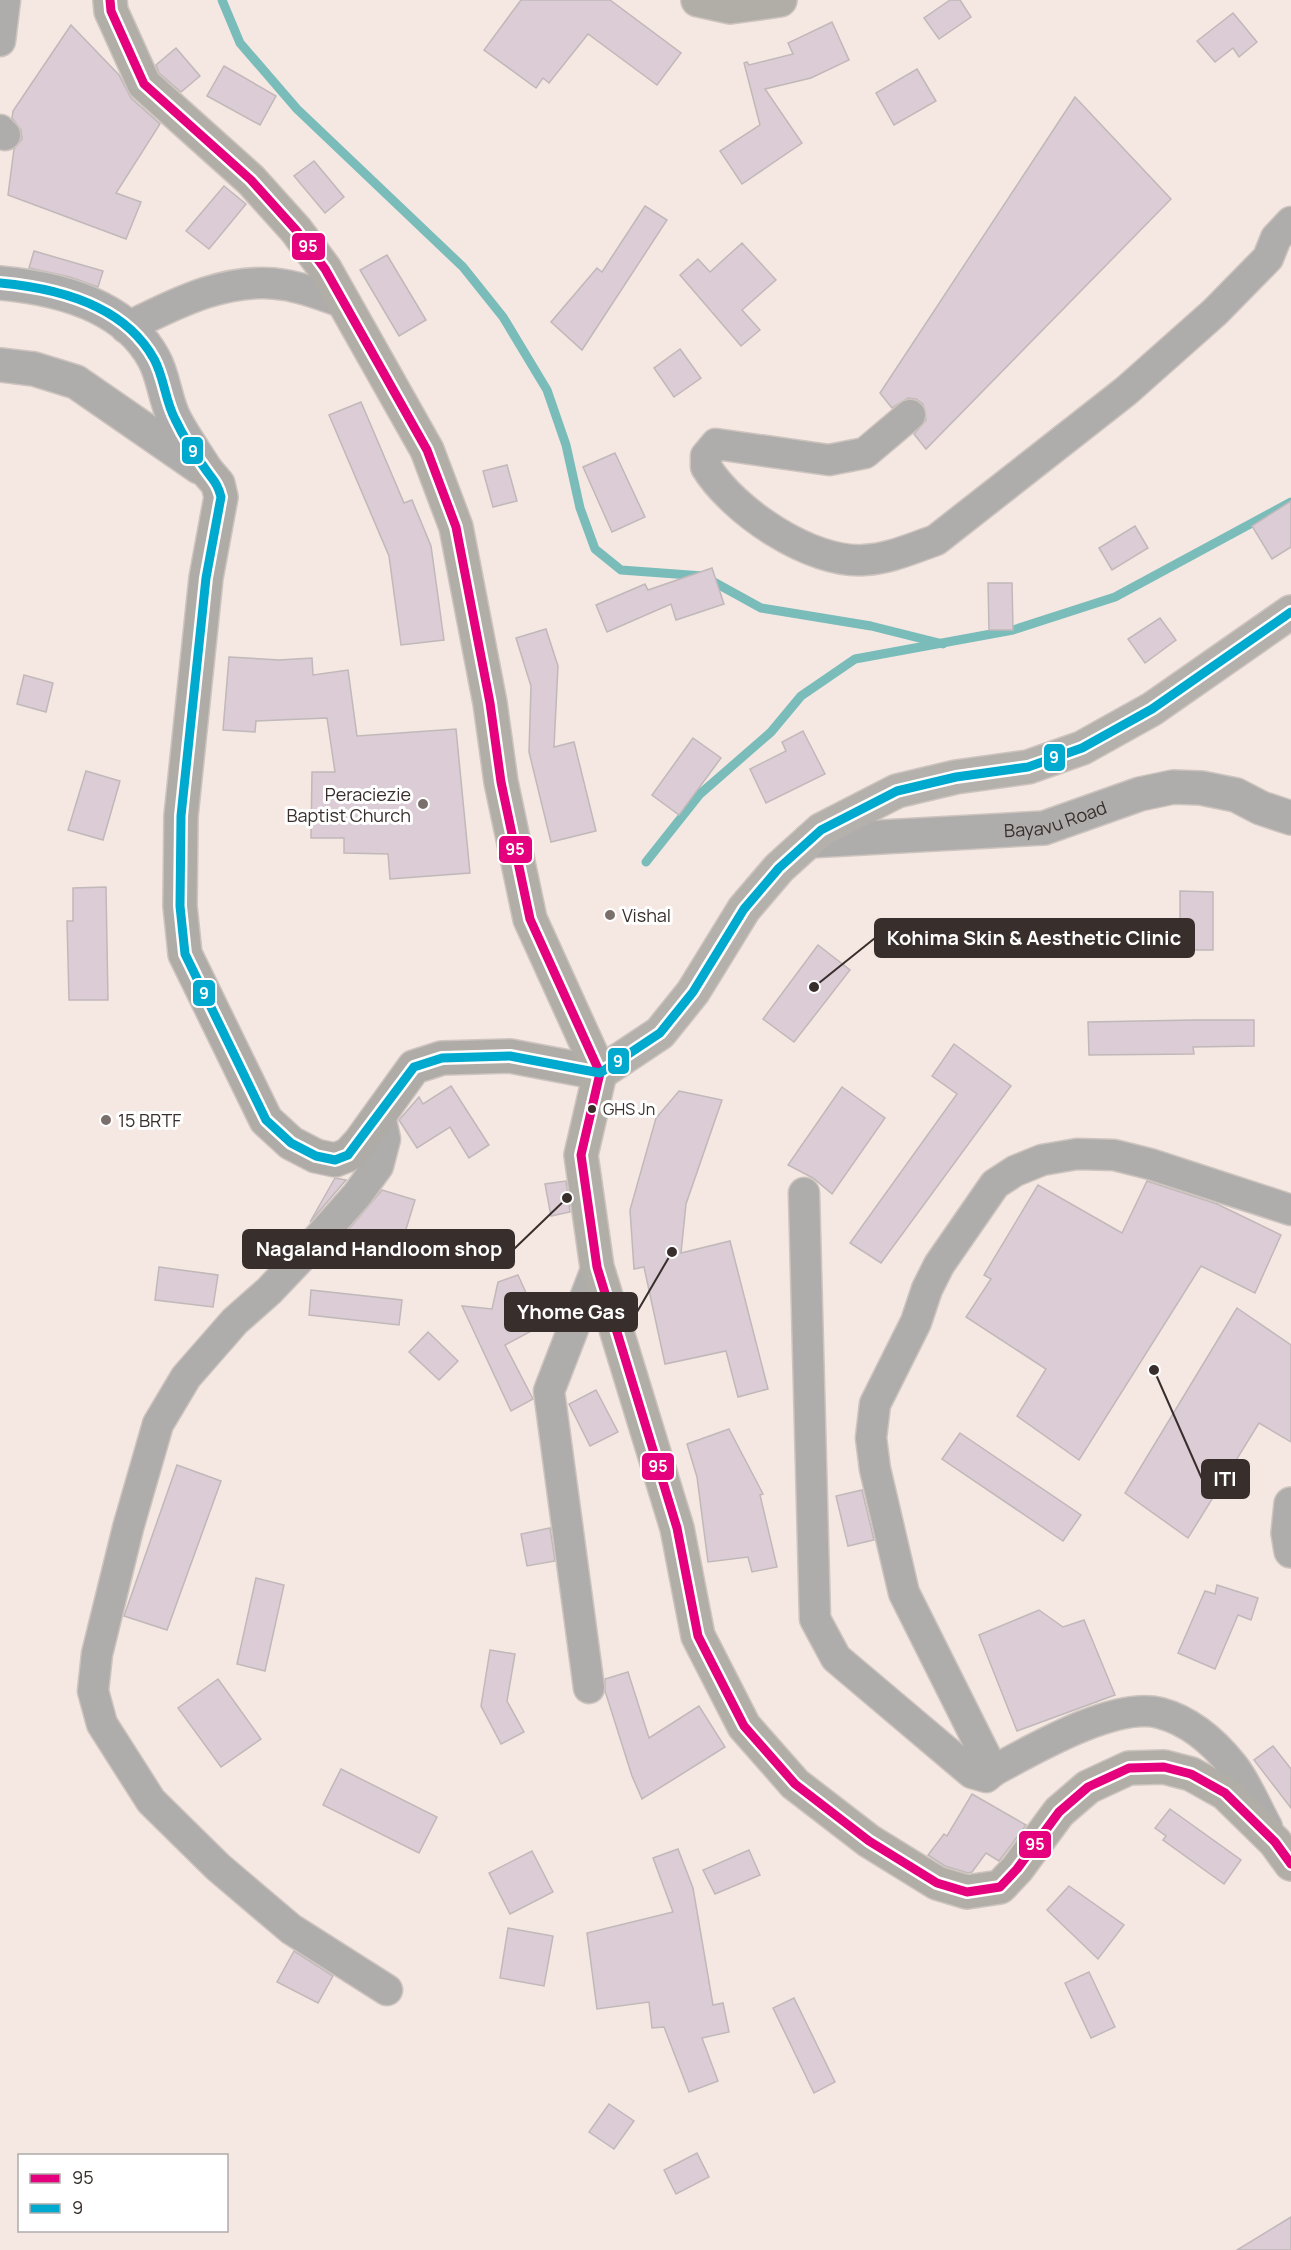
<svg xmlns="http://www.w3.org/2000/svg" width="1291" height="2250" viewBox="0 0 1291 2250" font-family="Manrope,sans-serif">
<rect width="100%" height="100%" fill="#f5e8e2"/>
<g fill="none" stroke-linecap="round" stroke-linejoin="round">
<g stroke="#7abcba" stroke-width="9">
<path d="M222,0L240,43L297,109L463,267L503,317L547,390L566,445L580,508L595,549L621,570L703,576L761,608L871,626L943,644"/>
<path d="M646,862L700,794L771,732L801,696L855,659L1013,630L1115,597L1291,502"/>
</g>
</g>
<g fill="#dbccd5" stroke="#c1b8b9" stroke-width="1.5">
<path d="M521,0H610L681,53L657,85L588,34L549,83L543,78L536,88L484,50Z"/>
<path d="M950,0H960L971,17L939,39L924,18Z"/>
<path d="M1233,13L1257,42L1239,57L1233,48L1215,62L1197,41Z"/>
<path d="M832,22L849,60L811,78L765,89L802,143L742,184L720,151L760,125L744,63L747,62L749,65L793,54L788,43Z"/>
<path d="M71,25L119,75L131,98L160,124L116,193L141,202L126,239L8,195L14,149L22,139L21,130L12,118L13,111Z"/>
<path d="M176,48L200,76L181,92L159,73L156,65Z"/>
<path d="M224,66L276,96L260,125L207,96Z"/>
<path d="M917,69L936,101L894,125L876,93Z"/>
<path d="M1075,97L1171,199L926,449L914,434L926,420L923,404L916,399L908,398L892,408L880,393Z"/>
<path d="M314,161L344,197L325,213L294,176Z"/>
<path d="M224,186L246,204L209,249L186,231Z"/>
<path d="M645,206L667,220L582,350L551,322L597,268L602,272Z"/>
<path d="M742,243L776,280L742,310L760,330L741,346L680,275L698,259L710,272Z"/>
<path d="M34,251L103,271L98,287L70,277L29,268Z"/>
<path d="M387,255L426,320L399,336L360,270Z"/>
<path d="M680,349L701,378L674,397L654,368Z"/>
<path d="M361,402L404,503L412,500L431,546L444,640L401,645L389,556L329,415Z"/>
<path d="M615,453L645,517L612,532L583,467Z"/>
<path d="M507,465L517,501L493,507L483,471Z"/>
<path d="M1291,501V547L1272,559L1252,526Z"/>
<path d="M1135,526L1148,548L1112,570L1099,548Z"/>
<path d="M712,568L724,604L676,620L671,604L607,632L596,605L645,584L648,590Z"/>
<path d="M988,583H1012L1013,630H989Z"/>
<path d="M1160,618L1176,640L1145,663L1128,639Z"/>
<path d="M546,629L558,666L554,747L574,742L596,831L551,842L529,752L531,686L516,638Z"/>
<path d="M229,657L279,660L312,658L313,675L348,670L357,736L456,729L470,873L390,879L388,854L344,853V838H311L312,772H335L327,718L256,721L255,732L223,730Z"/>
<path d="M24,675L53,683L46,712L17,704Z"/>
<path d="M803,731L825,774L766,803L750,769L786,751L782,742Z"/>
<path d="M693,738L721,758L679,815L652,795Z"/>
<path d="M86,771L120,781L103,840L68,830Z"/>
<path d="M106,887L108,1000H69L67,921H73V888Z"/>
<path d="M1180,891L1213,892V950H1180Z"/>
<path d="M818,945L850,970L794,1042L763,1019Z"/>
<path d="M1193,1020H1254V1046L1193,1047L1194,1054L1089,1055L1088,1022Z"/>
<path d="M954,1044L1011,1086L881,1263L850,1243L957,1094L932,1076Z"/>
<path d="M451,1086L489,1145L469,1158L450,1127L417,1148L399,1120L419,1097L423,1104Z"/>
<path d="M842,1087L885,1118L832,1194L813,1178L788,1165Z"/>
<path d="M679,1091L722,1100L686,1204L681,1253L730,1241L768,1389L738,1397L726,1351L665,1364L644,1267L634,1269L630,1210L656,1118Z"/>
<path d="M335,1178L346,1180L310,1222Z"/>
<path d="M566,1181L570,1212L551,1216L545,1184Z"/>
<path d="M1147,1181L1217,1204L1281,1235L1255,1293L1201,1266L1079,1460L1017,1416L1046,1369L966,1317L991,1279L984,1275L1038,1185L1122,1233Z"/>
<path d="M382,1190L415,1200L395,1265L352,1251L337,1243Z"/>
<path d="M159,1267L218,1275L213,1307L155,1300Z"/>
<path d="M518,1275L541,1326L505,1345L533,1399L511,1411L462,1306L492,1309L498,1282Z"/>
<path d="M311,1290L402,1300L399,1325L309,1315Z"/>
<path d="M1237,1308L1291,1345V1442L1259,1423L1188,1538L1125,1493Z"/>
<path d="M428,1332L458,1361L439,1380L409,1352Z"/>
<path d="M596,1390L618,1432L590,1446L569,1404Z"/>
<path d="M729,1429L763,1494L760,1495L777,1567L752,1572L748,1557L708,1562L697,1477L687,1444Z"/>
<path d="M960,1433L1081,1515L1063,1541L942,1459Z"/>
<path d="M177,1465L221,1481L167,1630L124,1616Z"/>
<path d="M862,1490L874,1540L848,1546L836,1496Z"/>
<path d="M550,1528L555,1561L527,1566L521,1534Z"/>
<path d="M256,1578L284,1585L265,1671L237,1664Z"/>
<path d="M1217,1585L1258,1598L1251,1620L1238,1615L1215,1669L1178,1653L1205,1591L1215,1594Z"/>
<path d="M1039,1610L1063,1627L1084,1620L1115,1695L1017,1731L979,1635Z"/>
<path d="M490,1650L515,1654L507,1701L524,1732L501,1744L481,1706Z"/>
<path d="M628,1672L649,1738L699,1706L725,1747L642,1799L632,1776L605,1691V1679Z"/>
<path d="M218,1679L261,1739L221,1767L178,1708Z"/>
<path d="M1273,1746L1291,1769V1808L1254,1760Z"/>
<path d="M341,1769L437,1817L419,1853L323,1805Z"/>
<path d="M972,1794L1026,1825L999,1861L986,1853L972,1872L968,1873L945,1866L928,1855L944,1834L947,1836Z"/>
<path d="M1170,1809L1241,1860L1224,1884L1163,1840L1166,1836L1155,1828Z"/>
<path d="M678,1849L693,1888L713,2005L723,2003L729,2032L702,2038L718,2081L689,2092L664,2027L652,2028L649,2002L597,2009L587,1933L673,1912L653,1858Z"/>
<path d="M749,1850L760,1875L715,1894L703,1870Z"/>
<path d="M532,1851L553,1892L510,1914L489,1873Z"/>
<path d="M1069,1886L1124,1925L1098,1959L1047,1910Z"/>
<path d="M508,1928L553,1936L544,1986L500,1978Z"/>
<path d="M294,1951L333,1976L318,2003L277,1982Z"/>
<path d="M1089,1972L1115,2027L1091,2038L1065,1983Z"/>
<path d="M794,1998L835,2082L814,2093L773,2008Z"/>
<path d="M609,2104L634,2121L614,2149L589,2132Z"/>
<path d="M697,2153L709,2177L676,2194L664,2170Z"/>
<path d="M1291,2217V2250H1237Z"/>
</g>
<g fill="none" stroke-linecap="round" stroke-linejoin="round">
<g stroke="#cec4bf" stroke-width="33">
<g id="minor">
<path d="M0,41L5,0"/>
<path d="M0,130L5,135"/>
<path d="M126,328C174,304 229,275 285,285C305,288 324,296 343,302"/>
<path d="M910,415L865,453L829,460L716,444L706,456V467C733,511 811,564 864,560C889,559 913,548 936,540L1126,391L1215,312L1268,258L1276,238L1291,222"/>
<path d="M380,1115L385,1139L378,1166L357,1195L307,1251L269,1291L235,1321L186,1377L158,1424L128,1528L97,1654L93,1691L102,1724L151,1801L218,1867L291,1929L387,1990"/>
<path d="M804,1193L815,1619L836,1658L972,1773L986,1777L993,1771"/>
<path d="M589,1688L549,1391L597,1267"/>
<path d="M1267,1827C1256,1807 1247,1784 1233,1766C1214,1742 1190,1721 1160,1713C1115,1701 1032,1750 993,1771L904,1593L875,1469L871,1438L875,1404L916,1322L927,1289L939,1265L995,1184L1015,1171L1042,1160L1077,1154L1114,1155L1150,1164L1291,1210"/>
</g>
</g>
<g stroke="#cec4bf" stroke-width="36">
<g id="tertiary">
<path d="M0,283C56,288 125,305 154,359C164,377 165,401 175,420C184,437 196,454 206,470"/>
<path d="M0,365L34,369L76,382L199,467"/>
<path id="s1" d="M809,841L1044,828L1140,794L1173,787L1201,788L1236,795L1261,808L1291,818"/>
<path d="M1291,1504L1288,1533L1291,1551"/>
</g>
</g>
<g stroke="#cec4bf" stroke-width="36">
<path id="secondary" d="M206,470L218,484L221,497L206,578L181,816L180,906L185,954L266,1120L291,1143L316,1156L335,1160L348,1155L360,1142L414,1067L442,1058L510,1056L600,1073"/>
</g>
<g stroke="#cec4bf" stroke-width="36">
<path id="primary" d="M600,1073L660,1033L693,992L744,909L779,868L821,830L897,791L956,777L1028,767L1082,748L1152,709L1291,612"/>
</g>
<g stroke="#cec4bf" stroke-width="36">
<g id="trunk">
<path d="M110,0L111,11L144,84L251,180L296,230L325,269L427,450L456,527L490,703L501,782L530,919L600,1073L581,1155L597,1267L677,1528L698,1636L744,1726L795,1784L869,1841L937,1883L967,1892L1000,1887L1017,1869L1059,1812L1088,1787L1129,1768L1164,1767L1191,1774L1225,1793L1275,1842L1291,1864"/>
<path d="M698,0L730,7L780,0"/>
</g>
</g>
<use href="#minor" stroke="#aeadab" stroke-width="30"/>
<use href="#tertiary" stroke="#aeadab" stroke-width="33"/>
<use href="#secondary" stroke="#afaca8" stroke-width="33"/>
<use href="#primary" stroke="#b4b0ab" stroke-width="33"/>
<use href="#trunk" stroke="#b1aea8" stroke-width="33"/>
<g stroke="#fff" stroke-width="14">
<path id="bus-1" d="M110,0L111,11L144,84L251,180L296,230L325,269L427,450L456,527L490,703L501,782L530,919L600,1073L581,1155L597,1267L677,1528L698,1636L744,1726L795,1784L869,1841L937,1883L967,1892L1000,1887L1017,1869L1059,1812L1088,1787L1129,1768L1164,1767L1191,1774L1225,1793L1275,1842L1291,1864"/>
</g>
<g stroke="#fff" stroke-width="14">
<path id="bus-2" d="M0,283C56,288 124,305 154,359C164,377 165,400 175,419C183,436 195,455 206,470C213,480 218,484 221,497L206,578L181,816L180,906L185,954L266,1120L291,1143L316,1156L335,1160L348,1155L414,1067L442,1058L510,1056L600,1073L660,1033L693,992L744,909L779,868L821,830L897,791L956,777L1028,767L1082,748L1152,709L1291,612"/>
</g>
<use href="#bus-1" stroke="#e5007d" stroke-width="9"/>
<use href="#bus-2" stroke="#00a9ce" stroke-width="9"/>
</g>
<g fill="#7a6f6b" stroke="#fff" stroke-width="2">
<circle cx="423" cy="804" r="6"/>
<circle cx="610" cy="915" r="6"/>
<circle cx="106" cy="1120" r="6"/>
</g>
<circle fill="#382e2b" stroke="#fff" stroke-width="2" cx="592" cy="1109" r="5"/>
<g text-anchor="middle" dominant-baseline="central" stroke-width="6" stroke-linejoin="round" paint-order="stroke">
<g font-size="16" fill="#382e2b" stroke="#fff" text-anchor="start">
<text x="603" y="1109">GHS Jn</text>
</g>
<g font-size="18" fill="#382e2b" stroke="#fff" text-anchor="start">
<text x="411" y="794" text-anchor="end">Peraciezie<tspan x="411" dy="21">Baptist Church</tspan></text>
<text x="622" y="915">Vishal</text>
<text x="118" y="1120">15 BRTF</text>
</g>
<g font-size="18" fill="#382e2b" stroke="#fff">
<text stroke="none"><textPath href="#s1" startOffset="248">Bayavu Road</textPath></text>
</g>
</g>
<path fill="none" stroke="#382e2b" stroke-width="2" d="M814 987L875 938M567 1198L514 1249M672 1252L637 1312M1154 1370L1202 1479"/>
<g fill="#382e2b" stroke="#fff" stroke-width="2">
<circle cx="814" cy="987" r="6"/>
<circle cx="567" cy="1198" r="6"/>
<circle cx="672" cy="1252" r="6"/>
<circle cx="1154" cy="1370" r="6"/>
</g>
<g fill="#382e2b" stroke="#382e2b" stroke-width="2">
<rect x="875" y="919" width="319" height="38" rx="6"/>
<rect x="243" y="1230" width="271" height="38" rx="6"/>
<rect x="505" y="1293" width="132" height="38" rx="6"/>
<rect x="1202" y="1460" width="47" height="38" rx="6"/>
</g>
<g font-size="20" text-anchor="middle" font-weight="bold" fill="#fff">
<text x="1034" y="945">Kohima Skin &amp; Aesthetic Clinic</text>
<text x="379" y="1256">Nagaland Handloom shop</text>
<text x="571" y="1319">Yhome Gas</text>
<text x="1225" y="1486">ITI</text>
</g>
<g stroke="#fff" stroke-width="2">
<rect x="291" y="232" width="35" height="29" rx="6" fill="#e5007d"/>
<rect x="181" y="436" width="23" height="29" rx="6" fill="#00a9ce"/>
<rect x="1043" y="743" width="23" height="29" rx="6" fill="#00a9ce"/>
<rect x="498" y="835" width="35" height="29" rx="6" fill="#e5007d"/>
<rect x="192" y="979" width="24" height="28" rx="6" fill="#00a9ce"/>
<rect x="607" y="1047" width="23" height="28" rx="6" fill="#00a9ce"/>
<rect x="641" y="1452" width="34" height="29" rx="6" fill="#e5007d"/>
<rect x="1018" y="1830" width="34" height="29" rx="6" fill="#e5007d"/>
</g>
<g font-size="16" text-anchor="middle" font-weight="bold" fill="#fff">
<text x="308" y="252">95</text>
<text x="193" y="457">9</text>
<text x="1054" y="763">9</text>
<text x="515" y="855">95</text>
<text x="204" y="999">9</text>
<text x="618" y="1067">9</text>
<text x="658" y="1472">95</text>
<text x="1035" y="1850">95</text>
</g>
<rect x="18" y="2154" width="210" height="78" fill="#ffffff" stroke="#afabaa" stroke-width="1.5"/>
<rect x="30" y="2174" width="30" height="9" fill="#e5007d" stroke="#afabaa" stroke-width="1.5"/>
<text x="72" y="2184" font-size="18" fill="#382e2b">95</text>
<rect x="30" y="2204" width="30" height="9" fill="#00a9ce" stroke="#afabaa" stroke-width="1.5"/>
<text x="72" y="2214" font-size="18" fill="#382e2b">9</text>
</svg>
